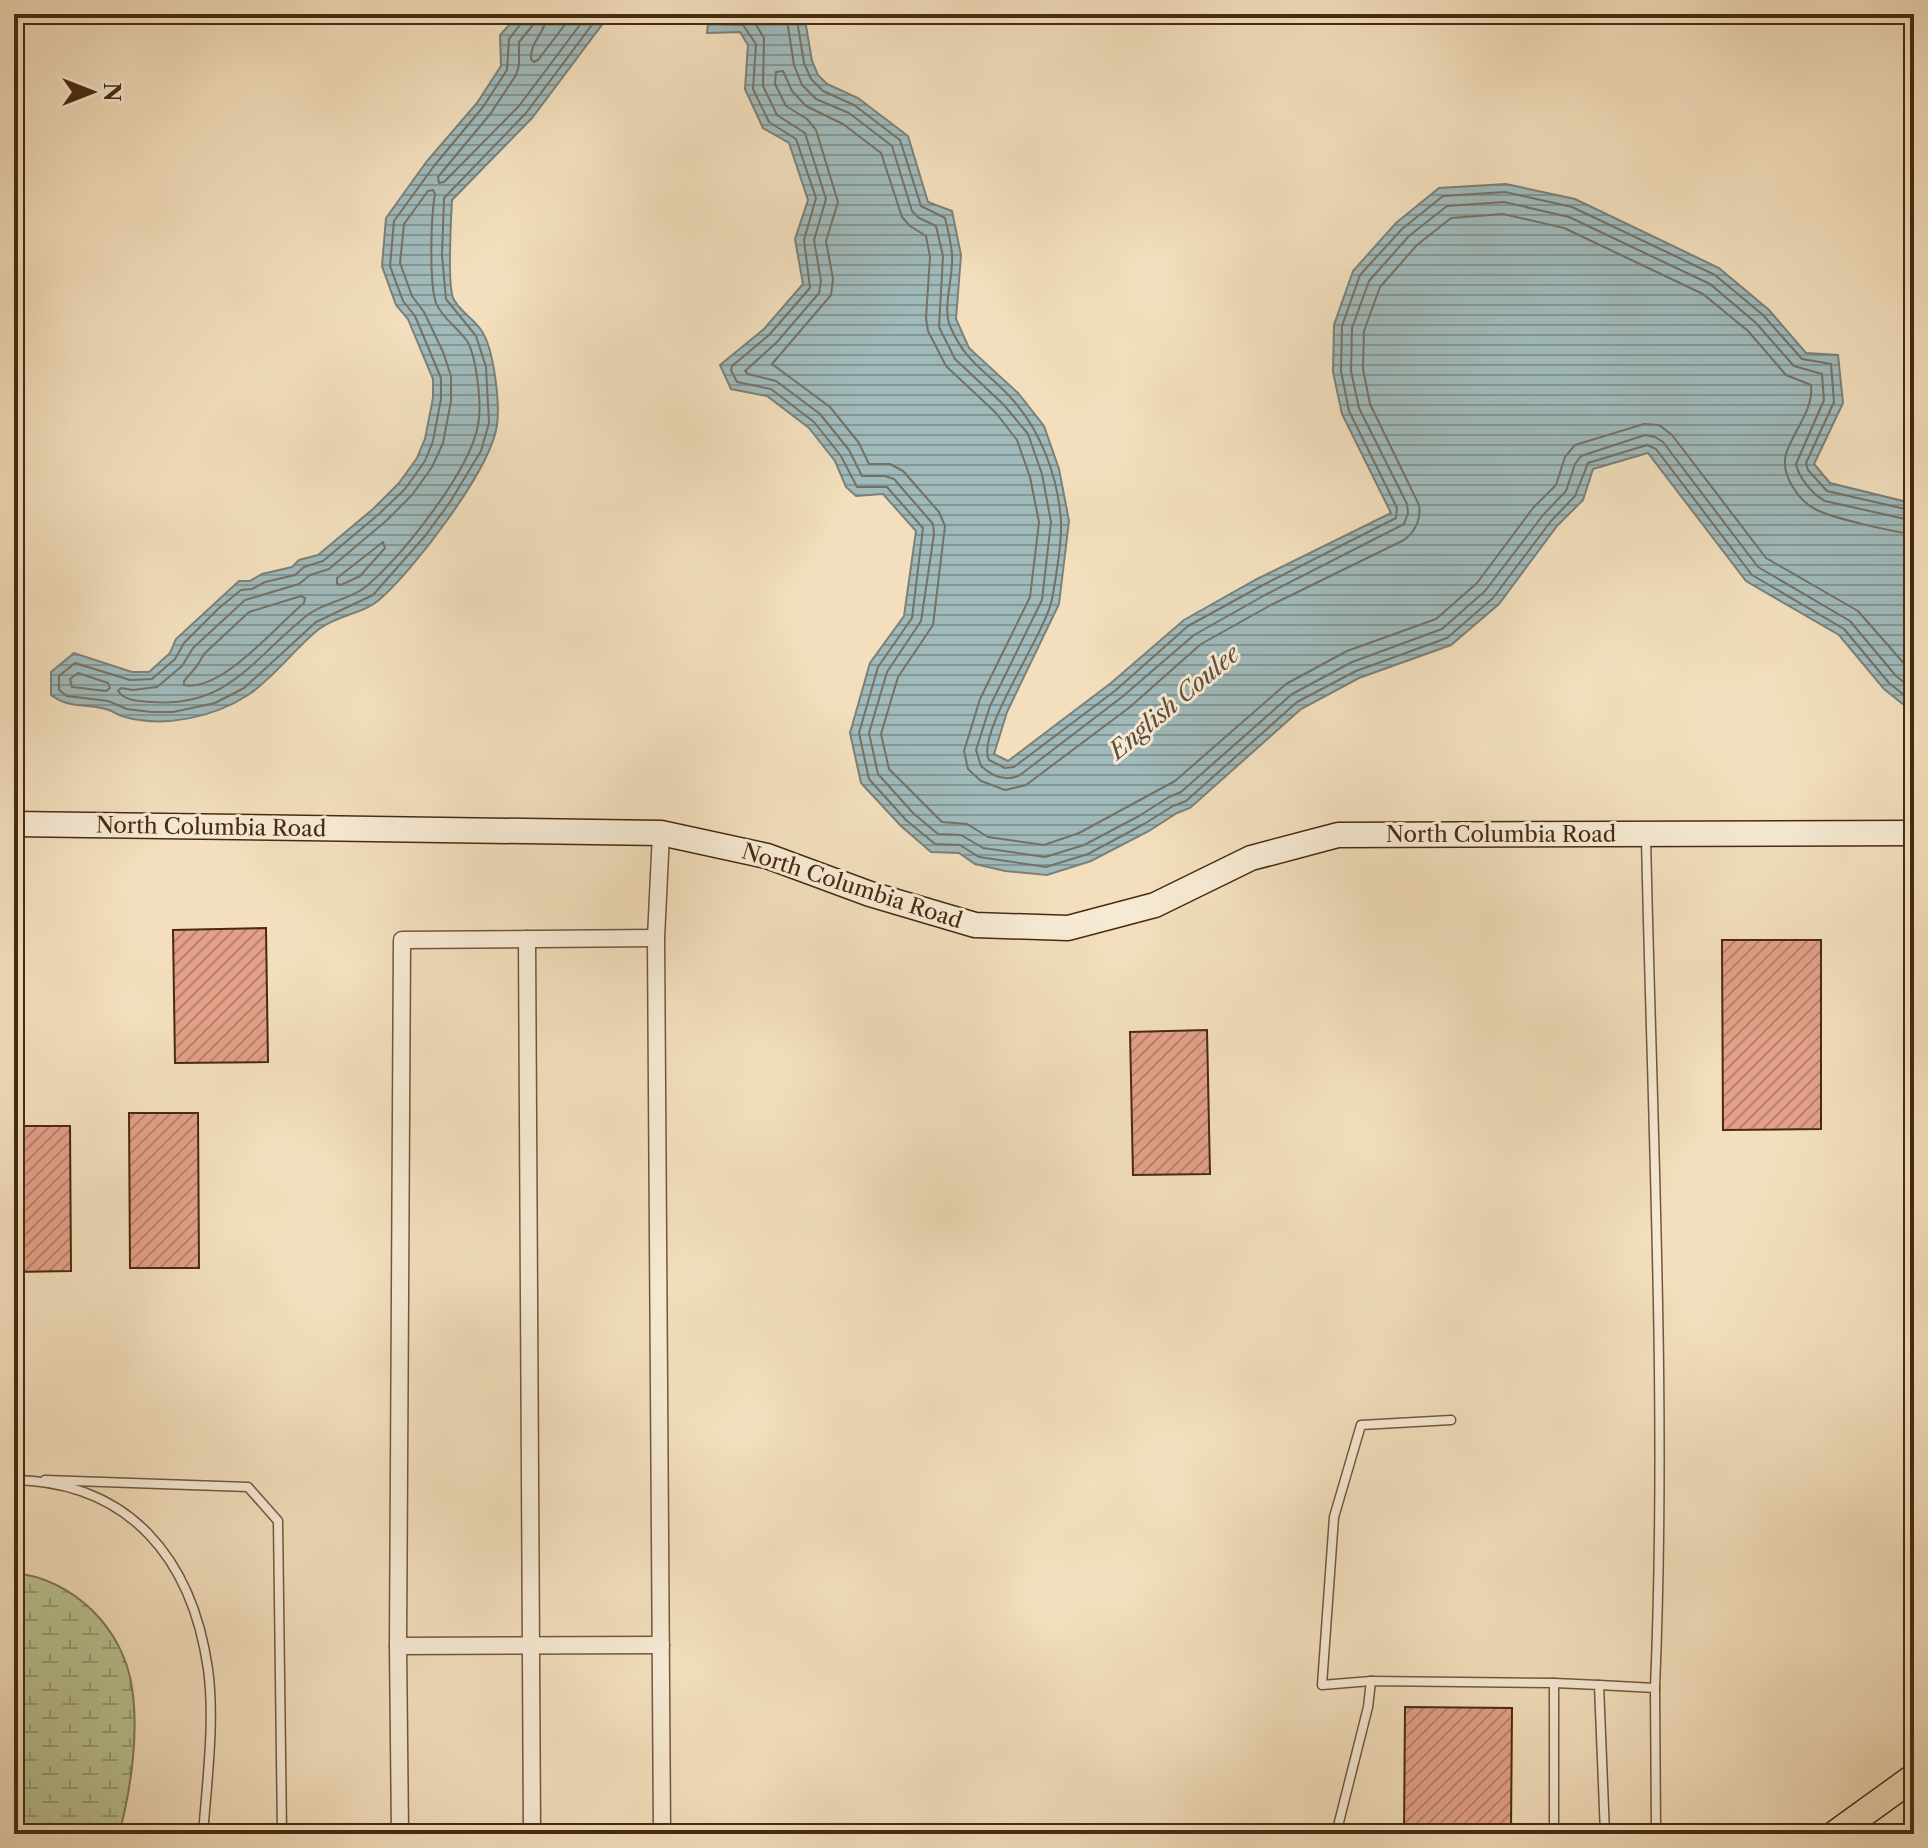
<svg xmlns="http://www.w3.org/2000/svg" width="1928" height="1848" viewBox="0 0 1928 1848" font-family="'Libre Caslon Text',serif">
<defs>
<pattern id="wetland-marsh" width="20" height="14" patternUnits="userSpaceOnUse" patternTransform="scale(2)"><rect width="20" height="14" fill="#bac292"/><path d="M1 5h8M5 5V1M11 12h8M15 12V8" fill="none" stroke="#999e76"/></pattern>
<pattern id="water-rules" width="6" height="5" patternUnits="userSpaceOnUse" patternTransform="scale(2)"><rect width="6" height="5" fill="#a0babb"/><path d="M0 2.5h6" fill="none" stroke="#849797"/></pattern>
<pattern id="building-hatch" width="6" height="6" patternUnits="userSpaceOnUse" patternTransform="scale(2)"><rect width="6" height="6" fill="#e4a088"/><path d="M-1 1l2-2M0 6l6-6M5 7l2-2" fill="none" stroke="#bb836e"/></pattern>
</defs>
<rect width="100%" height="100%" fill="#f3dfbd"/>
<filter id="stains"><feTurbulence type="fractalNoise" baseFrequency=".0025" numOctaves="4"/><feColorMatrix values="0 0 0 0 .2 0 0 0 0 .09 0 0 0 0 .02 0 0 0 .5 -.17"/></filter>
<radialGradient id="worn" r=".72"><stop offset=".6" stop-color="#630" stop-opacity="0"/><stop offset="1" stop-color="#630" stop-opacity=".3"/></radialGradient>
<path fill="url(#wetland-marsh)" stroke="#817652" stroke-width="2" d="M14,1573C73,1578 124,1629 132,1688C139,1734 131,1789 119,1834H14Z"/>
<g fill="url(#water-rules)" stroke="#7d8077" stroke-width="2">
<path d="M519,14H610L532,118L452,200C451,221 447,281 453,298C458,310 474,319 481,330C494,348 500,403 497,425C491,469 414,570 379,600C363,614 337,615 319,629C294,649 274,678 248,695C214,717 165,728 125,717C119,716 114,712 109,710C88,703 69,709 51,695V672L74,653L132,672H149L170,653L176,639L239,581H250L262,574L292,567L299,560L318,555L373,509L399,483L417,458L425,439L433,398V379L408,319L396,305L382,266L386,218L427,161L477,103L501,66L500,35Z"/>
<path d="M709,14H804L812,61L818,75L827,84L858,98L908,136L928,202L952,211L961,255L956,319L969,348L1018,393L1044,426L1059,469L1069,521L1059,604L1007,712L994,754L1008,761L1111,683L1184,620L1257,579L1391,513L1342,414L1333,372L1334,325L1353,271L1396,223L1439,188L1506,184L1575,199L1719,268L1769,310L1806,353L1838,355L1843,403L1814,464L1830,483L1911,503L1914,507V713L1884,689L1839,635L1746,581L1648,453L1593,469L1583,500L1557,526L1499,604L1451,645L1359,678L1301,709L1190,808L1177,813L1149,831L1091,861L1047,875L1005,871L975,864L959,853L931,852L901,826L861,783L850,733L870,663L904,616L916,531L883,494L856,496L846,487L835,461L809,428L767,396L731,389L720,365L764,329L803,284L795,239L808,200L789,143L763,128L745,89L748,45L740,32L707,33Z"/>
</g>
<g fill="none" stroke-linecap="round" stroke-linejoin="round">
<g stroke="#747266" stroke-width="2">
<path d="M525,14L523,21L509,39L507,70L483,107L434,166L394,221L390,266L403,301L415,316L441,378V399L433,441L425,461L405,489L379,514L323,561L304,567L295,575L265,582L252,589L241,590L219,608L184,643L175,659L152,679L130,680L75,663L59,676V690L67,696L108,701L127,709L151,712H173L215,703L244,688L316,622L373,595L425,536L450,502L481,451L489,423L486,367L476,336L446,299L442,255L444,198L526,113L600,14"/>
<path d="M535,14L533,25L519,42V65L516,75L491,113L438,177L439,183L444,182L519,106L588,14"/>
<path d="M547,14C546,33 530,41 531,59L534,62L538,60L573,14"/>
<path d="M716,14L718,24L743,25L756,44L753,89L769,122L796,139L816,198L804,240L810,288L769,335L732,366L731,370L737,382L771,389L814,422L841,456L857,487H887L923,528L912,618L878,667L859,733L869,779L906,820L935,844L960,845L979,857L1046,867L1088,854L1144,824L1173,806L1186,801L1297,702L1356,671L1447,638L1493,598L1551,521L1575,496L1588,463L1647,445L1656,449L1752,575L1844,629L1889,683L1914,703"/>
<path d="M741,14L753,20L764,38L763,86L777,115L805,133L826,199L814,240L821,281L819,293L777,342L745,371L748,374L776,381L820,414L849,450L862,476H885L894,479L933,524L934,534L921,621L887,672L869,733L878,774L913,813L938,834L961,835L983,848L1045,857L1084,845L1139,816L1169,797L1181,792L1292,694L1352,662L1442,629L1485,591L1543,515L1566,491L1575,464L1581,456L1645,435L1655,437L1663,442L1758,567L1850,621L1896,676L1914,690"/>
<path d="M786,14L794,65L802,85L816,99L849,113L892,146L912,211L919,218L936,226L943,256L939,327L955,359L1004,405L1028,434L1042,474L1051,522L1042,600L990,706L976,750L981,766C992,776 1006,782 1020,775L1122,697L1194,635L1265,595L1404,524L1408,513L1407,504L1359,408L1351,371L1352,328L1369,281L1409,236L1447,206L1504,202L1569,217L1710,284L1756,323L1794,366L1822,374L1824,400L1796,464C1799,478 1812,494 1825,501L1914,521"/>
<path d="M796,14L804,63L811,79L823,91L854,105L900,140L921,206L945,218C948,230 951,242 952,254C954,275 942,308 950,326C966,364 987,371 1012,399C1041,431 1058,477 1061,521C1062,542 1056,577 1052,599C1046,633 975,734 989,760L1005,768L1014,767L1116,690L1188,626L1261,586L1396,518L1397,508L1349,411L1341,371L1342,326L1360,275L1402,229L1443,196L1505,192L1572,207L1715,275L1763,315L1802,359L1831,364L1834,402L1806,463L1808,470L1827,491L1914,511"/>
<path d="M433,190L435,194C431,216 429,282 436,303C442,318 458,328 467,341C477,358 482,406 478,425C470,471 404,553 369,584C353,599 327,601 309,614C255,655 231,708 151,702C139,701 125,701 118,691L121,688L133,690L157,687L182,666L193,648L245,600L299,584L310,575L329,569L386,521L412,495L432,467L443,443L451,401V376L443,352L424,312L412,296L400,263L404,224L428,191Z"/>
<path d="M1914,534C1897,533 1832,518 1817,510C1799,502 1780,474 1786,454C1793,431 1814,410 1811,385L1786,375L1748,331L1703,294L1564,228L1503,214L1451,218L1417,245L1380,287L1364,331L1363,369L1370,404L1419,505C1421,520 1416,531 1404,540L1271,605L1201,644L1130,707L1026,785L1005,790L981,781L968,769L964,751L980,699L1030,597L1039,522L1030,477L1017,440L996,413L946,366L928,331L926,318L930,257L926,236L910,226L902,217L881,153L843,124L806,106L792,91L783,71L776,72L775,84L786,106L807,119L816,130L838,202L826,241L833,279L831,295L772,364L830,407L859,443L869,464H890L903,471L939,512L945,526L933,625L898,677L881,734L889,769L942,822L967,824L988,837L1044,845L1079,833L1175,781L1286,684L1347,651L1436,619L1477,583L1533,508L1556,485L1565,457L1575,445L1644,424L1659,425L1672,435L1766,558L1858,611L1914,675"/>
<path d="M383,542L385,548L360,576L341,585L337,584V578Z"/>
<path d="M301,596L305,598L304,603C277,625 221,693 184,685V681L197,666L204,654L249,612Z"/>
<path d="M78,673L108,683L110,688L106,691L72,687L70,679Z"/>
</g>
</g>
<g fill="url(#building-hatch)" stroke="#482a11" stroke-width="2">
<path d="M266,928L268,1062L175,1063L173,930Z"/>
<path d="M1722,940H1821V1129L1723,1130Z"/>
<path d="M1207,1030L1210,1174L1133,1175L1130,1032Z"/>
<path d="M129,1113H198L199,1268H130Z"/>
<path d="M14,1126H70L71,1271L14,1272Z"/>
<path d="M1405,1707L1512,1708L1511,1832L1404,1834Z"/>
</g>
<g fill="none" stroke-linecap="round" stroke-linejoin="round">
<g stroke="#73573c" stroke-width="11">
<g id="lane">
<path d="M1646,837C1652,1121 1667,1405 1655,1688"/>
<path d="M14,1480C130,1482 192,1559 208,1669C215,1720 207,1782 203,1834"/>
<path d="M45,1480L248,1487L278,1521L282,1834"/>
<path d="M1371,1681L1322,1685L1334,1517L1361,1425L1451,1420"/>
<path d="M1554,1683L1599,1685L1605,1834"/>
<path d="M1599,1685L1655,1688L1656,1833"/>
<path d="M1336,1834L1368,1707L1371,1681L1554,1683V1834"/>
</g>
</g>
<g stroke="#73573c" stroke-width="19">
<g id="street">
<path d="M661,833L656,938L662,1834"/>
<path d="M527,939L532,1834"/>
<path d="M398,1646L661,1645"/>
<path d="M400,1834L398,1646L402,940L656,938"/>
</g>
</g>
<g stroke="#482a11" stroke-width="27">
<path id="secondary" d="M14,824L661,833L767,856L870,894L975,925L1068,928L1155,905L1251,858L1338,835L1914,833"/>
</g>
<g stroke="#482a11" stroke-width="29">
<path id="primary" d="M1835,1834L1914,1777"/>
</g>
<use href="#lane" stroke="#f7ead4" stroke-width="8"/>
<use href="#street" stroke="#f7ead4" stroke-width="16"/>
<use href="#secondary" stroke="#f7ead4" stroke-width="24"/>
<use href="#primary" stroke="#f3dfbd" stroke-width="26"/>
</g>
<g text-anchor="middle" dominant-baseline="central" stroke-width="6" stroke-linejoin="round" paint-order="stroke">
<g font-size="22" fill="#482a11" stroke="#f7ead4">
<text transform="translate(211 827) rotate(1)">North Columbia Road</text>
<text x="1501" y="834">North Columbia Road</text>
<text transform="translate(852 886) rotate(18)">North Columbia Road</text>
</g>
<g font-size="24" font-style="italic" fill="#5e4e3c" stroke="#f7ead4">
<text transform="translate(1174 702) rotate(-40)">English Coulee</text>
</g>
</g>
<rect width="1928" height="1848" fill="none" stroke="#f3dfbd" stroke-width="48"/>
<rect x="16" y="16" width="1896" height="1816" fill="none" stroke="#482a11" stroke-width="4"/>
<rect x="24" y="24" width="1880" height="1800" fill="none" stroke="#482a11" stroke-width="2"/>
<g transform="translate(92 92) rotate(90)" stroke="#f7ead4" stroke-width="6" paint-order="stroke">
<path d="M0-6L14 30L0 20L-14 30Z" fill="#482a11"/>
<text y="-12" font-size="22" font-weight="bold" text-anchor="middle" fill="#482a11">N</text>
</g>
<rect width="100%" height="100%" filter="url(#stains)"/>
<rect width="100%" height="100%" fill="url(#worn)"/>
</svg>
